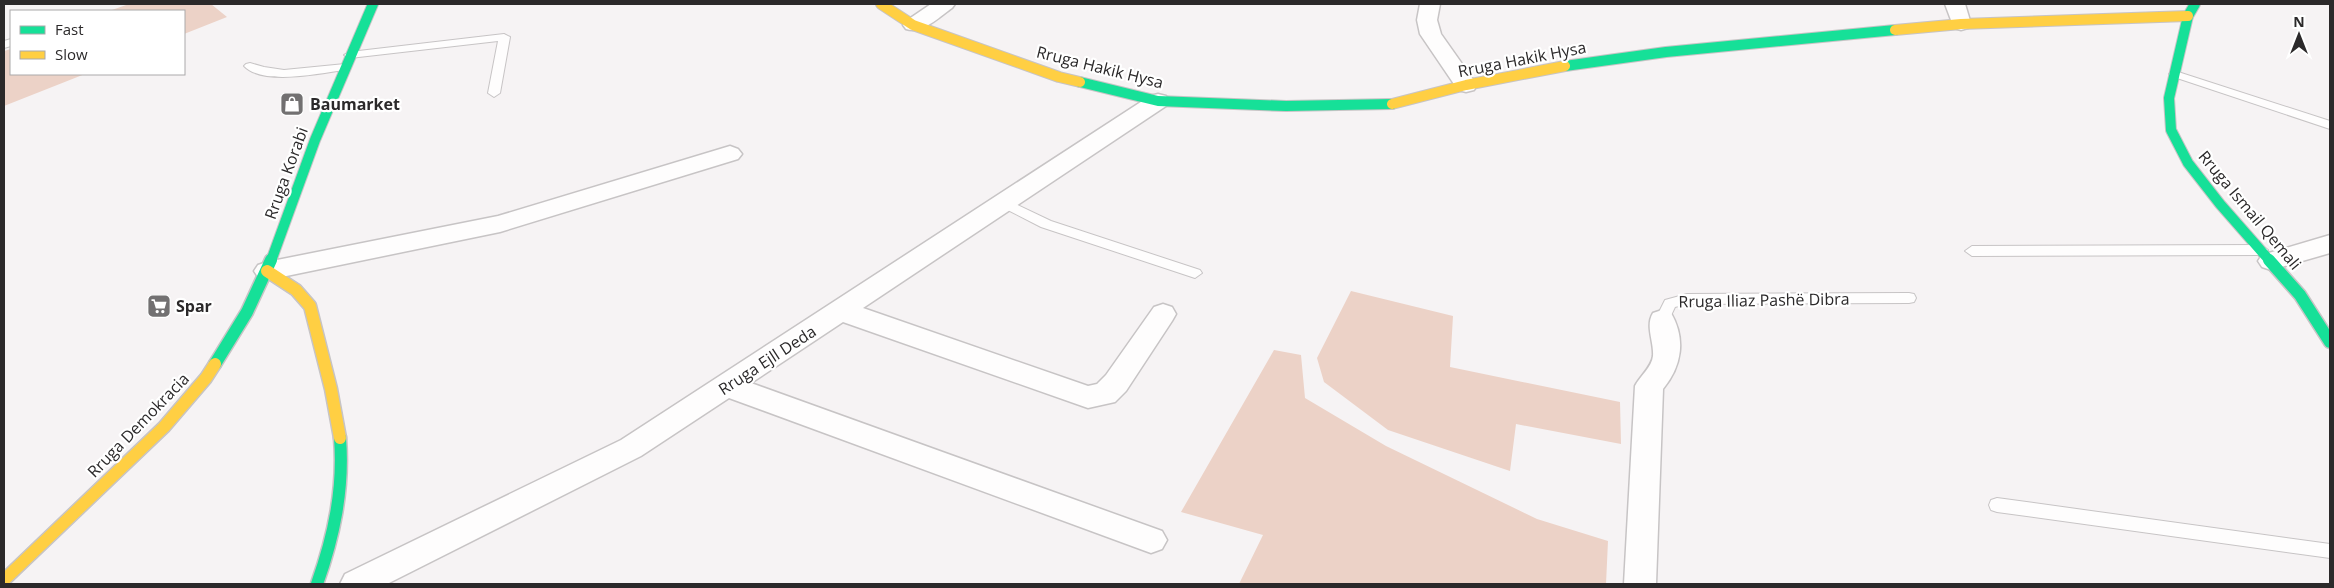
<svg xmlns="http://www.w3.org/2000/svg" width="2334" height="588" viewBox="0 0 2334 588" font-family="'Open Sans',sans-serif">
<rect width="100%" height="100%" fill="#f6f3f4"/>
<g fill="#ecd2c7">
<path d="M129,4H211L227,17L184,34V11H109Z"/>
<path d="M11,49V74H85L4,106V51Z"/>
<path d="M1351,291L1453,316L1450,367L1620,402L1621,444L1516,424L1510,471L1388,430L1324,382L1317,358Z"/>
<path d="M1274,350L1301,355L1305,398L1386,446L1537,519L1608,541L1606,584H1239L1263,535L1181,512Z"/>
</g>
<g fill="none" stroke-linecap="round" stroke-linejoin="round">
<g stroke="#c7c4c5" stroke-width="2">
<g id="lane">
<path d="M504,34L510,37L500,93L494,97L488,93L498,41L350,58L344,55L350,52Z"/>
<path d="M11,39V46L4,48V41Z"/>
<path d="M250,63L264,67L284,70L345,64L351,67L345,70C320,73 263,86 244,66L246,64Z"/>
<path d="M2175,71L2330,121V129L2171,76L2169,74Z"/>
<path d="M1005,199L1051,221L1200,270L1202,273L1195,278L1041,227L1000,206L999,203Z"/>
<path d="M2261,245L2268,250L2261,255L1972,256L1965,251L1972,246Z"/>
<path d="M1909,293L1914,294L1916,298L1914,302L1909,303L1687,304L1675,307L1667,324H1657L1655,320L1665,300L1687,294Z"/>
<path d="M1997,498L2330,544V558L1997,512L1991,510L1989,505L1991,500Z"/>
</g>
</g>
<g stroke="#c7c4c5" stroke-width="3">
<g id="street">
<path d="M931,4H955L952,8C939,17 923,34 906,29L903,25L906,21Z"/>
<path d="M1420,4H1440L1437,20L1441,34L1477,85L1474,90L1466,92L1458,90L1420,34L1417,20Z"/>
<path d="M1945,4H1965L1971,24L1968,28L1961,30L1954,28Z"/>
<path d="M1158,94L1166,96L1169,101L1166,106L863,308L1088,386L1097,384L1106,375L1154,307L1163,304L1172,307L1176,314L1172,321L1126,391L1115,402L1088,408L843,322L751,383L1162,531L1167,540L1162,549L1151,553L729,398L641,456L387,584H340L345,574L621,440L1150,96Z"/>
<path d="M730,146L738,149L742,154L738,159L500,232L267,280L258,277L254,271L258,265L267,262L498,216Z"/>
<path d="M2330,235V253L2271,270L2262,267L2258,261L2262,255Z"/>
<path d="M1662,310L1671,313C1686,339 1682,366 1663,389L1656,584H1624L1635,386C1640,376 1652,367 1653,356C1654,341 1645,326 1653,313Z"/>
</g>
</g>
<g stroke="#c7c4c5" stroke-width="12">
<g id="fast-far1">
<path d="M2195,4L2188,16L2169,98L2171,130L2188,163L2220,204L2270,261"/>
<path d="M1565,66L1666,52L1895,30"/>
<path d="M1080,82L1158,101L1286,106L1392,104"/>
<path d="M271,261L315,140L373,4"/>
</g>
</g>
<g stroke="#c7c4c5" stroke-width="15">
<g id="fast">
<path d="M2269,260L2300,295L2330,342"/>
<path d="M215,364L247,312L271,260"/>
<path d="M317,584C334,536 344,489 340,438"/>
</g>
</g>
<g stroke="#c7c4c5" stroke-width="12">
<g id="slow-far1">
<path d="M881,4L913,25L1059,77L1080,82"/>
<path d="M1895,30L1961,24L2188,16"/>
<path d="M1392,104L1466,85L1565,66"/>
</g>
</g>
<g stroke="#c7c4c5" stroke-width="15">
<g id="slow">
<path d="M267,271L296,290L310,306L331,389L340,438"/>
<path d="M4,580L164,427L206,378L215,364"/>
</g>
</g>
<use href="#lane" fill="#fefdfd" fill-rule="evenodd"/>
<use href="#street" fill="#fefdfd" fill-rule="evenodd"/>
<use href="#fast-far1" stroke="#16e098" stroke-width="10"/>
<use href="#fast" stroke="#16e098" stroke-width="12"/>
<use href="#slow-far1" stroke="#ffcf43" stroke-width="10"/>
<use href="#slow" stroke="#ffcf43" stroke-width="12"/>
</g>
<defs>
<g id="shop-square" transform="scale(1.25)"><rect x="-9" y="-9" width="18" height="18" rx="4" fill="#727071" stroke="#fff"/><path d="M-5-2.5h2.3a2.7 3.5 0 0 1 5.4 0H5L5.5 6h-11ZM-1.5-2.5h3a1.5 2.3 0 0 0-3 0Z" fill="#fff"/></g>
<g id="supermarket-square" transform="scale(1.25)"><rect x="-9" y="-9" width="18" height="18" rx="4" fill="#727071" stroke="#fff"/><path d="M-6-5.5h2.5l.6 2H6L4.5 2H-2.5L-4.4-4H-6ZM-1.5 3.2a1.3 1.3 0 1 0 .1 0ZM3 3.2a1.3 1.3 0 1 0 .1 0Z" fill="#fff"/></g>
</defs>
<g fill-rule="evenodd">
<use href="#shop-square" x="292" y="104"/>
<use href="#supermarket-square" x="159" y="306"/>
</g>
<g text-anchor="middle" dominant-baseline="central" stroke-width="4.5" stroke-linejoin="round" paint-order="stroke">
<g font-size="16" fill="#2b292a" stroke="#fff">
<text transform="translate(1522 59) rotate(-11)">Rruga Hakik Hysa</text>
<text transform="translate(1100 67) rotate(14)">Rruga Hakik Hysa</text>
<text transform="translate(286 173) rotate(-70)">Rruga Korabi</text>
<text transform="translate(2250 210) rotate(50)">Rruga Ismail Qemali</text>
<text transform="translate(1764 300) rotate(-1)">Rruga Iliaz Pashë Dibra</text>
<text transform="translate(767 360) rotate(-33)">Rruga Ejll Deda</text>
<text transform="translate(138 425) rotate(-46)">Rruga Demokracia</text>
</g>
<g font-size="16" font-weight="bold" fill="#2b292a" stroke="#fff" text-anchor="start">
<text x="310" y="104">Baumarket</text>
<text x="176" y="306">Spar</text>
</g>
</g>
<rect width="2334" height="588" fill="none" stroke="#2b292a" stroke-width="10"/>
<rect x="10" y="10" width="175" height="65" fill="#ffffff" stroke="#aaa9aa"/>
<rect x="20" y="26" width="25" height="8" fill="#16e098" stroke="#aaa9aa"/>
<text x="55" y="35" font-size="15" fill="#2b292a">Fast</text>
<rect x="20" y="51" width="25" height="8" fill="#ffcf43" stroke="#aaa9aa"/>
<text x="55" y="60" font-size="15" fill="#2b292a">Slow</text>
<g transform="translate(2299 35)" stroke="#ffffff" stroke-width="4" paint-order="stroke">
<path d="M0-4L9 19L0 12L-9 19Z" fill="#2b292a"/>
<text y="-8" font-size="14" font-weight="bold" text-anchor="middle" fill="#2b292a">N</text>
</g>
</svg>
